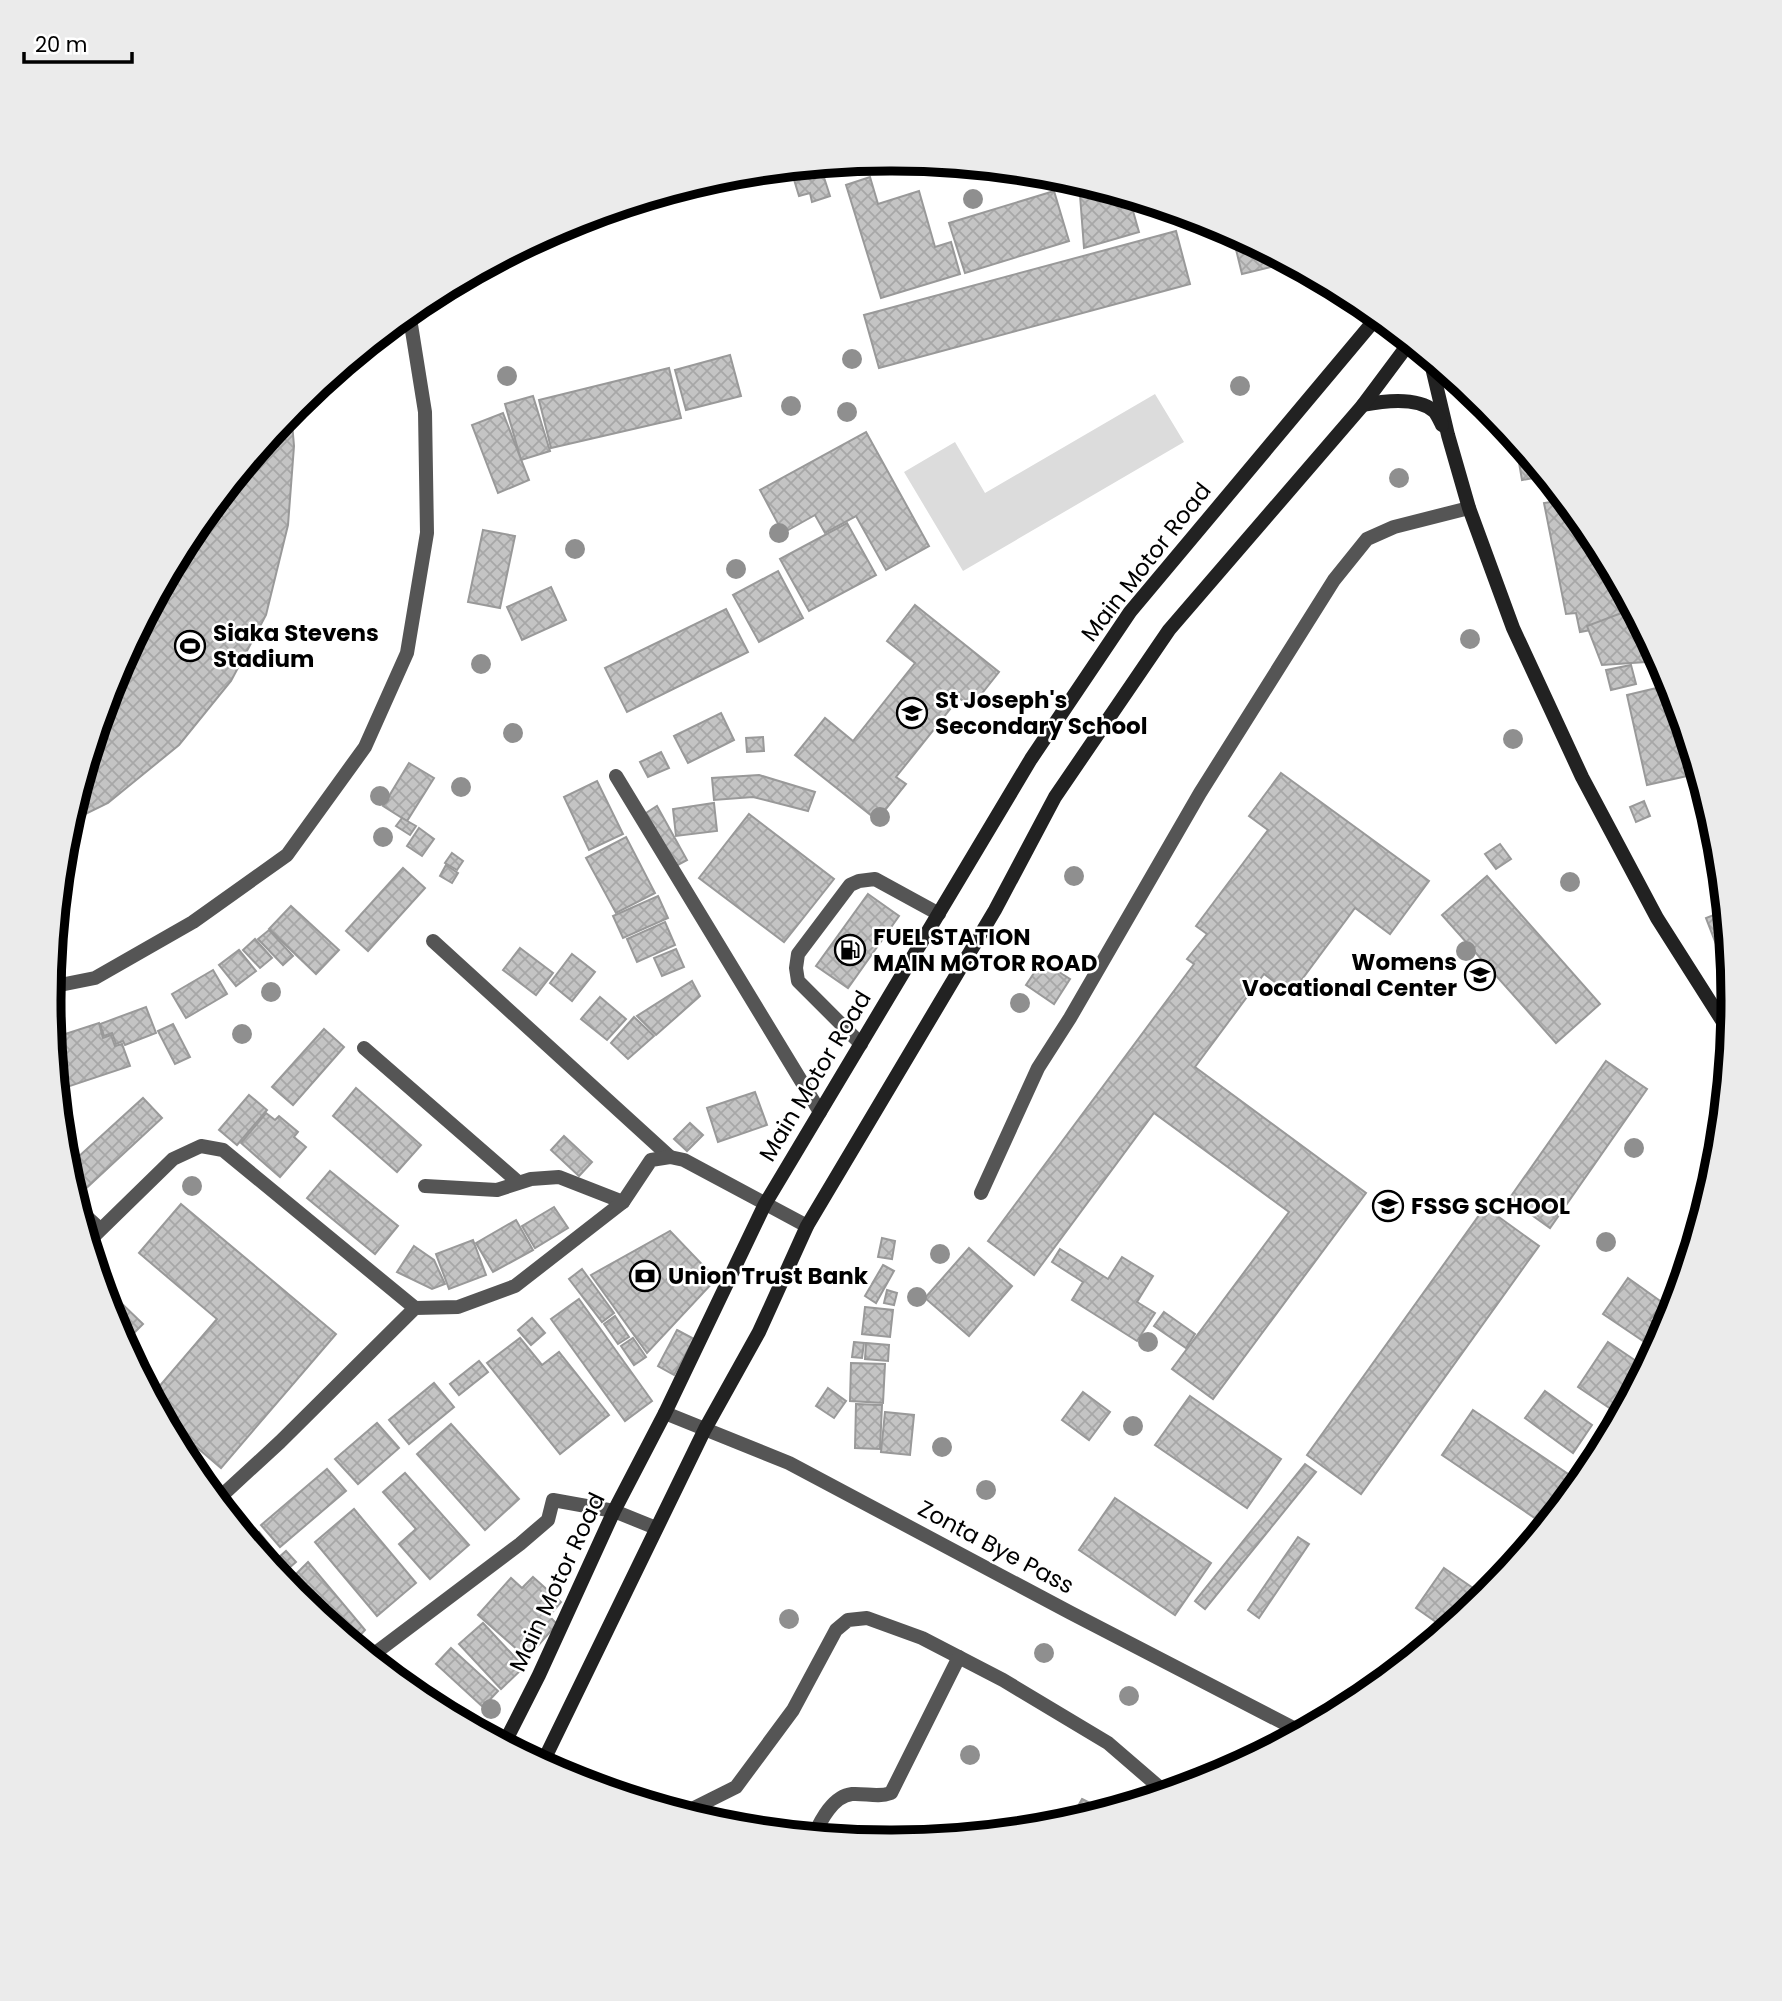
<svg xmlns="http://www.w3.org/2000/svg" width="1782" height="2001" viewBox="0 0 1782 2001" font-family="Poppins,sans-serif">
<defs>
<pattern id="building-cross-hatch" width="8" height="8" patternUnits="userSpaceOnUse" patternTransform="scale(1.75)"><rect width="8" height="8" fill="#c4c4c4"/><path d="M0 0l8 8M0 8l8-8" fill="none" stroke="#a7a7a7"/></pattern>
</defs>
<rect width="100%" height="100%" fill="#fff"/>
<path fill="#dcdcdc" d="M1155,394L1184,442L963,571L904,472L955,442L985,493Z"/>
<g fill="url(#building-cross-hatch)" stroke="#999" stroke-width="2">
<path d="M820,165L830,196L812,202L810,193L799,196L792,173Z"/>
<path d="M783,169L673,199L671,191L727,175Z"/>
<path d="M870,177L878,204L919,191L935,247L951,242L960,274L881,298L846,185Z"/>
<path d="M1079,182L1111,192L1112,200L1125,196L1129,197L1139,232L1084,248Z"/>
<path d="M1054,191L1069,241L965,273L949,223Z"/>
<path d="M1176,231L1190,284L879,368L864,315Z"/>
<path d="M1232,233L1288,263L1242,274Z"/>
<path d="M730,355L741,396L686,410L675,370Z"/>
<path d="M669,368L681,418L551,448L539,400Z"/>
<path d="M533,396L550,451L521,460L505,404Z"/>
<path d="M291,411L294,446L288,525L266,615L231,681L179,745L108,803L69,822L113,678L125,655L138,639L161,597L164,582L191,532Z"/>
<path d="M503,413L529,480L498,493L472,425Z"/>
<path d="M866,432L929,546L886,570L856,516L825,533L815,515L783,533L760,490Z"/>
<path d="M1519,444L1545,476L1522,480L1516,445Z"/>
<path d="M1564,500L1591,533L1638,621L1580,632L1576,613L1566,614L1544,503Z"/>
<path d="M847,523L876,575L809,611L780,559Z"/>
<path d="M483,530L515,536L500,608L468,602Z"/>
<path d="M778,571L803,618L759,642L733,595Z"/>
<path d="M551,587L566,620L522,640L507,607Z"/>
<path d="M915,605L999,672L971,707L959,698L896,777L906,784L877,820L795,755L825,718L853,741L915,663L887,641Z"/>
<path d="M726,609L748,652L627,712L605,668Z"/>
<path d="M1632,609L1660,661L1602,665L1587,626Z"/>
<path d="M1631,665L1636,684L1611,690L1606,670Z"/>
<path d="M1665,686L1668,701L1675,699L1696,774L1647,785L1627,695Z"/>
<path d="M721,713L734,740L688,763L674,736Z"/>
<path d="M763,737L764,751L747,752L746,738Z"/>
<path d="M661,752L669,768L648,777L640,762Z"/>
<path d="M409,763L434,778L407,821L383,806Z"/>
<path d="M1281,773L1429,881L1390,934L1355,908L1291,994L1264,974L1195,1067L1366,1193L1213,1399L1172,1369L1289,1212L1154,1113L1034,1275L988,1241L1194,964L1187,959L1207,934L1196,926L1268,830L1249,816Z"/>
<path d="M759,775L815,792L808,811L753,797L714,800L712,778Z"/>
<path d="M597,781L623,834L589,850L564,797Z"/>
<path d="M1644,801L1650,816L1636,822L1630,807Z"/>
<path d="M714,803L717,831L676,836L673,809Z"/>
<path d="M657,806L687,860L676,866L646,813Z"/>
<path d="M749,814L834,879L784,942L699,878Z"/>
<path d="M402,818L416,826L410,835L396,826Z"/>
<path d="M419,828L434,839L422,856L407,846Z"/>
<path d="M626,837L655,893L616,913L586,858Z"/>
<path d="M1500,844L1511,859L1496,869L1485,854Z"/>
<path d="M452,853L463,861L457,870L445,863Z"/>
<path d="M446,865L458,873L452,883L440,876Z"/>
<path d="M403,868L425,888L368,951L346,931Z"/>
<path d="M1487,876L1600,1004L1556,1043L1442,915Z"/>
<path d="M868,894L899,916L848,988L816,966Z"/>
<path d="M658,896L668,918L623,938L613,916Z"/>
<path d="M291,906L339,950L316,974L269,929Z"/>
<path d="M1724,911L1728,954L1721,957L1706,918Z"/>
<path d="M665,922L675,945L637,962L627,939Z"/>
<path d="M269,930L293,956L283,965L258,939Z"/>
<path d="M255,939L272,958L260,968L243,950Z"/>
<path d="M520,948L553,973L536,995L503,970Z"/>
<path d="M676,949L684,967L662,976L654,958Z"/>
<path d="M239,950L256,971L236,986L219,965Z"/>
<path d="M572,954L595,972L572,1001L550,983Z"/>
<path d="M1042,961L1070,979L1054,1004L1026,985Z"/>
<path d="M213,970L227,994L186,1018L172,994Z"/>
<path d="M692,981L700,996L656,1035L637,1016Z"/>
<path d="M600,997L626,1019L607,1040L581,1019Z"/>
<path d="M146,1007L156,1033L125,1045L123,1041L116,1044L112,1033L104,1036L100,1024Z"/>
<path d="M634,1017L654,1036L628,1059L611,1043Z"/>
<path d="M99,1023L103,1038L111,1035L115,1046L122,1044L130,1066L58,1090L53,1038Z"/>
<path d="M173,1024L190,1057L175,1064L158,1031Z"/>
<path d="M324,1029L344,1047L293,1105L272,1087Z"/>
<path d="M1606,1061L1647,1089L1550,1228L1509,1199Z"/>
<path d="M356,1088L421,1145L397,1172L333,1116Z"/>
<path d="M755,1092L767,1125L718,1142L707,1108Z"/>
<path d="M249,1095L267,1110L237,1145L219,1130Z"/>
<path d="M143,1098L162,1118L81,1193L70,1181L65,1162L72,1156L76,1159Z"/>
<path d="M266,1113L275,1120L279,1116L298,1132L294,1137L306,1147L280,1177L241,1143Z"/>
<path d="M690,1123L703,1135L687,1151L674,1139Z"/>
<path d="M564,1136L592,1162L579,1176L551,1150Z"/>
<path d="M330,1171L398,1226L375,1254L307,1198Z"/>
<path d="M181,1204L336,1334L221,1468L165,1420L152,1395L217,1319L139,1253Z"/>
<path d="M554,1207L568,1228L535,1248L522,1226Z"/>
<path d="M1485,1207L1539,1246L1361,1494L1307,1455Z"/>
<path d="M516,1220L533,1250L493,1272L476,1243Z"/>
<path d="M670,1231L716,1279L647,1353L591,1275Z"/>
<path d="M882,1238L895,1241L892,1259L878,1257Z"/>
<path d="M473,1240L486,1275L449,1289L436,1254Z"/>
<path d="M414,1246L434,1260L445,1284L432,1289L397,1272Z"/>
<path d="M969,1248L1012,1286L969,1336L925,1298Z"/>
<path d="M1060,1249L1108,1279L1122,1257L1153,1276L1137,1302L1155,1313L1137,1341L1072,1300L1083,1282L1052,1262Z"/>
<path d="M883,1265L894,1271L876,1303L865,1296Z"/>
<path d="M582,1269L614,1313L602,1322L569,1279Z"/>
<path d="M1628,1278L1663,1303L1650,1320L1664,1329L1669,1322L1655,1349L1603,1314Z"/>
<path d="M887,1290L897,1293L894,1305L884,1303Z"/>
<path d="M579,1299L652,1401L625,1421L551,1319Z"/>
<path d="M118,1300L143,1324L124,1343L109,1310Z"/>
<path d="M865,1307L893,1310L890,1337L862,1334Z"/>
<path d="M1164,1312L1195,1334L1186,1348L1154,1326Z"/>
<path d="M615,1316L629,1337L618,1344L604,1324Z"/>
<path d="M532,1318L545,1333L531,1345L518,1330Z"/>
<path d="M677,1330L694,1339L674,1375L658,1366Z"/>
<path d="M520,1338L542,1365L559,1352L609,1415L560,1454L487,1363Z"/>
<path d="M633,1338L646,1357L634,1365L621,1346Z"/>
<path d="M854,1342L864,1343L862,1358L852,1357Z"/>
<path d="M1608,1342L1645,1367L1620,1415L1578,1387Z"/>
<path d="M866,1343L889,1345L888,1361L865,1359Z"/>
<path d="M479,1361L488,1372L459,1395L450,1384Z"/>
<path d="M851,1363L885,1364L883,1403L850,1401Z"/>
<path d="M434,1383L454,1407L409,1444L389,1420Z"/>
<path d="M828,1388L846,1401L834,1418L816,1406Z"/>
<path d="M1545,1391L1592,1425L1573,1453L1525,1418Z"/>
<path d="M1083,1392L1110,1412L1089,1440L1062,1420Z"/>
<path d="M1190,1396L1281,1459L1247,1508L1155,1445Z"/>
<path d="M856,1404L882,1405L880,1449L855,1448Z"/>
<path d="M1473,1410L1580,1482L1545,1525L1442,1455Z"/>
<path d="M885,1412L914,1415L910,1455L881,1452Z"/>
<path d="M377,1423L399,1448L358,1484L335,1459Z"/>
<path d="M451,1424L519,1499L485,1530L417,1454Z"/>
<path d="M1305,1464L1316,1472L1205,1609L1195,1601Z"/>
<path d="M327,1469L346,1491L280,1547L261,1525Z"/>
<path d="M405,1473L469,1545L430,1579L399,1544L416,1529L383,1492Z"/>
<path d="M1115,1498L1211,1563L1175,1615L1079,1550Z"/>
<path d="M354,1509L416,1583L377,1616L315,1542Z"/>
<path d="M259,1532L276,1553L266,1560L249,1539Z"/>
<path d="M1298,1537L1309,1544L1259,1618L1248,1610Z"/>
<path d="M286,1551L296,1562L280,1576L270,1565Z"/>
<path d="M308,1562L365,1630L353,1643L295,1596L286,1584Z"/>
<path d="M1444,1568L1486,1597L1446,1629L1416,1608Z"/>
<path d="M533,1577L561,1602L549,1616L557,1624L527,1658L478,1615L511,1578L522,1588Z"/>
<path d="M483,1623L524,1667L501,1689L459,1644Z"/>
<path d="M451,1648L498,1691L483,1707L436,1664Z"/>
<path d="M1082,1799L1092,1804L1085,1817L1074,1813Z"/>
</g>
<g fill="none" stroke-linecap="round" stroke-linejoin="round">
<g stroke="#555" stroke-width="14">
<path d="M616,776L820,1112"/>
<path d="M433,941L670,1157"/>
<path d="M861,1044L798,981L796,968L798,954L850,885L859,881L875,879L939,914"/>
<path d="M364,1048L518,1182"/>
<path d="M425,1186L497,1190L531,1179L559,1177L623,1202"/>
<path d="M981,1193L1038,1068L1070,1018L1200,793L1334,580L1367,539L1394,527L1469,508"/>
<path d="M79,1210L100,1229"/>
<path d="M684,1813L736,1787L793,1710L836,1630L848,1620L867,1618L922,1638L1003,1680L1108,1743L1166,1793"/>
<path d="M814,1835C821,1820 833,1796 852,1794C866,1793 877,1798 891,1793L959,1657"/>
</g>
<g stroke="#555" stroke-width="14">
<path d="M50,987L95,978L193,922L287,855L365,747L407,653L427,533L425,412L409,312"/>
<path d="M88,1242L173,1159L201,1146L223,1150L415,1308"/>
<path d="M665,1413L789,1463L1071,1613L1301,1732"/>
<path d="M217,1500L280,1442L415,1308L458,1307L515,1286L623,1202L651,1160L670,1157L684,1160L807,1226"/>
<path d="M370,1657L520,1544L548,1520L553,1500L614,1511L656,1528"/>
</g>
<g stroke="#222" stroke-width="14">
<path d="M1430,359L1448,435L1469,508L1513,628L1582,777L1657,918L1730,1033"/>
<path d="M1363,405C1383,401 1416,396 1434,411C1437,414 1440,421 1442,425"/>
<path d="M504,1744L539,1675L614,1511L665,1413L765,1204L1031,759L1130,612L1378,316"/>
<path d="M542,1764L705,1429L759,1332L807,1226L995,910L1055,797L1169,630L1363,405L1410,342"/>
</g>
</g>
<g fill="#8f8f8f">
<circle cx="973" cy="199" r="10"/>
<circle cx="852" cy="359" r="10"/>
<circle cx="507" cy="376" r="10"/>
<circle cx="1240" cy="386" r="10"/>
<circle cx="791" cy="406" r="10"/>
<circle cx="847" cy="412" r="10"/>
<circle cx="1399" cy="478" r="10"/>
<circle cx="779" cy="533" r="10"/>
<circle cx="575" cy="549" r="10"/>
<circle cx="736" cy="569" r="10"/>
<circle cx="1470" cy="639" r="10"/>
<circle cx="481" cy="664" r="10"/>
<circle cx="513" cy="733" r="10"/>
<circle cx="1513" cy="739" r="10"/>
<circle cx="461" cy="787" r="10"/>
<circle cx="380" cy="796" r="10"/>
<circle cx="880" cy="817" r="10"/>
<circle cx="383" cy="837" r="10"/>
<circle cx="1074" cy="876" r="10"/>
<circle cx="1570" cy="882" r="10"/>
<circle cx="1466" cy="951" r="10"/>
<circle cx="271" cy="992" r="10"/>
<circle cx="1020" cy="1003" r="10"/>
<circle cx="242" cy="1034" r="10"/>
<circle cx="1634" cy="1148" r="10"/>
<circle cx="192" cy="1186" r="10"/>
<circle cx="1606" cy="1242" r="10"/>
<circle cx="940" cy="1254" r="10"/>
<circle cx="917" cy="1297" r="10"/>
<circle cx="1148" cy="1342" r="10"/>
<circle cx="1133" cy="1426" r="10"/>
<circle cx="942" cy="1447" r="10"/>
<circle cx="986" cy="1490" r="10"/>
<circle cx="789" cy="1619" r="10"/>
<circle cx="1044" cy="1653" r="10"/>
<circle cx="1129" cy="1696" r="10"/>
<circle cx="491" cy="1709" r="10"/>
<circle cx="970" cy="1755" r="10"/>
</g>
<defs>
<g id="stadium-ring" transform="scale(1.575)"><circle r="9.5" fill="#fff" stroke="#000" stroke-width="1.5"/><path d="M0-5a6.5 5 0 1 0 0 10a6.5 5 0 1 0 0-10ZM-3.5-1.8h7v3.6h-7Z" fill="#000"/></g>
<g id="school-ring" transform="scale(1.575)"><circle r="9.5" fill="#fff" stroke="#000" stroke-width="1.5"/><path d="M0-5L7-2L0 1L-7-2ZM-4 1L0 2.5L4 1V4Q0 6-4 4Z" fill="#000"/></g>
<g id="fuel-ring" transform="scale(1.575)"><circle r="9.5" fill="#fff" stroke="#000" stroke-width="1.5"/><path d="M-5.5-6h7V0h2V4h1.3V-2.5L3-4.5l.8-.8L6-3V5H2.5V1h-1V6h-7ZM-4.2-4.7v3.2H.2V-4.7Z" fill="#000"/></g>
<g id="university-ring" transform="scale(1.575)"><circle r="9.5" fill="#fff" stroke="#000" stroke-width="1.5"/><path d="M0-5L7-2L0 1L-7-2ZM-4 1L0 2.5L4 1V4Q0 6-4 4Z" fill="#000"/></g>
<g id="bank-ring" transform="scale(1.575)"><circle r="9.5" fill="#fff" stroke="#000" stroke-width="1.5"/><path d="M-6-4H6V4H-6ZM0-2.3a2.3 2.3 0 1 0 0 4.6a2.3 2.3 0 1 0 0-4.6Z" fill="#000"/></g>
</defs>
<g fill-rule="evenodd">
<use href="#stadium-ring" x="190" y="646"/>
<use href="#school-ring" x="912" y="713"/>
<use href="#fuel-ring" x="850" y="950"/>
<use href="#university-ring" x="1480" y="975"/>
<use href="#school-ring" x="1388" y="1206"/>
<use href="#bank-ring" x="645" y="1276"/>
</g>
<g text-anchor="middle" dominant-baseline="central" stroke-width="5" stroke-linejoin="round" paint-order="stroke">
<g font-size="23" fill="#000" stroke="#fff">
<text transform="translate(1146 562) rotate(-52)">Main Motor Road</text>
<text transform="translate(815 1076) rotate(-59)">Main Motor Road</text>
<text transform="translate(996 1547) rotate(28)">Zonta Bye Pass</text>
<text transform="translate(557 1582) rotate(-65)">Main Motor Road</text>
</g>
<g font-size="23" font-weight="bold" fill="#000" stroke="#fff" text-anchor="start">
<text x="213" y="633">Siaka Stevens<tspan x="213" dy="26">Stadium</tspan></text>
<text x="935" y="700">St Joseph's<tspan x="935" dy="26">Secondary School</tspan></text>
<text x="873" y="937">FUEL STATION<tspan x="873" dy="26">MAIN MOTOR ROAD</tspan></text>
<text x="1457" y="962" text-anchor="end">Womens<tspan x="1457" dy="26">Vocational Center</tspan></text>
<text x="1411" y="1206">FSSG SCHOOL</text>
<text x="668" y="1276">Union Trust Bank</text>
</g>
</g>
<path d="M0 0H1782V2001H0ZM890 171H892A829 829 0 0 1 1721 1000V1001A829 829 0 0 1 892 1830H890A829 829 0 0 1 61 1001V1000A829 829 0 0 1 890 171Z" fill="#ebebeb" fill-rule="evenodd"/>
<path fill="none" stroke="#000" stroke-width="9" d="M890 171H892A829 829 0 0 1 1721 1000V1001A829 829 0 0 1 892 1830H890A829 829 0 0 1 61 1001V1000A829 829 0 0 1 890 171Z"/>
<path d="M24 52v10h108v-10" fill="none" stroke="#000000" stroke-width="3.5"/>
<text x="35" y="52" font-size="21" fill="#000000" stroke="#ffffff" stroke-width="5" paint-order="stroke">20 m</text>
</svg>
